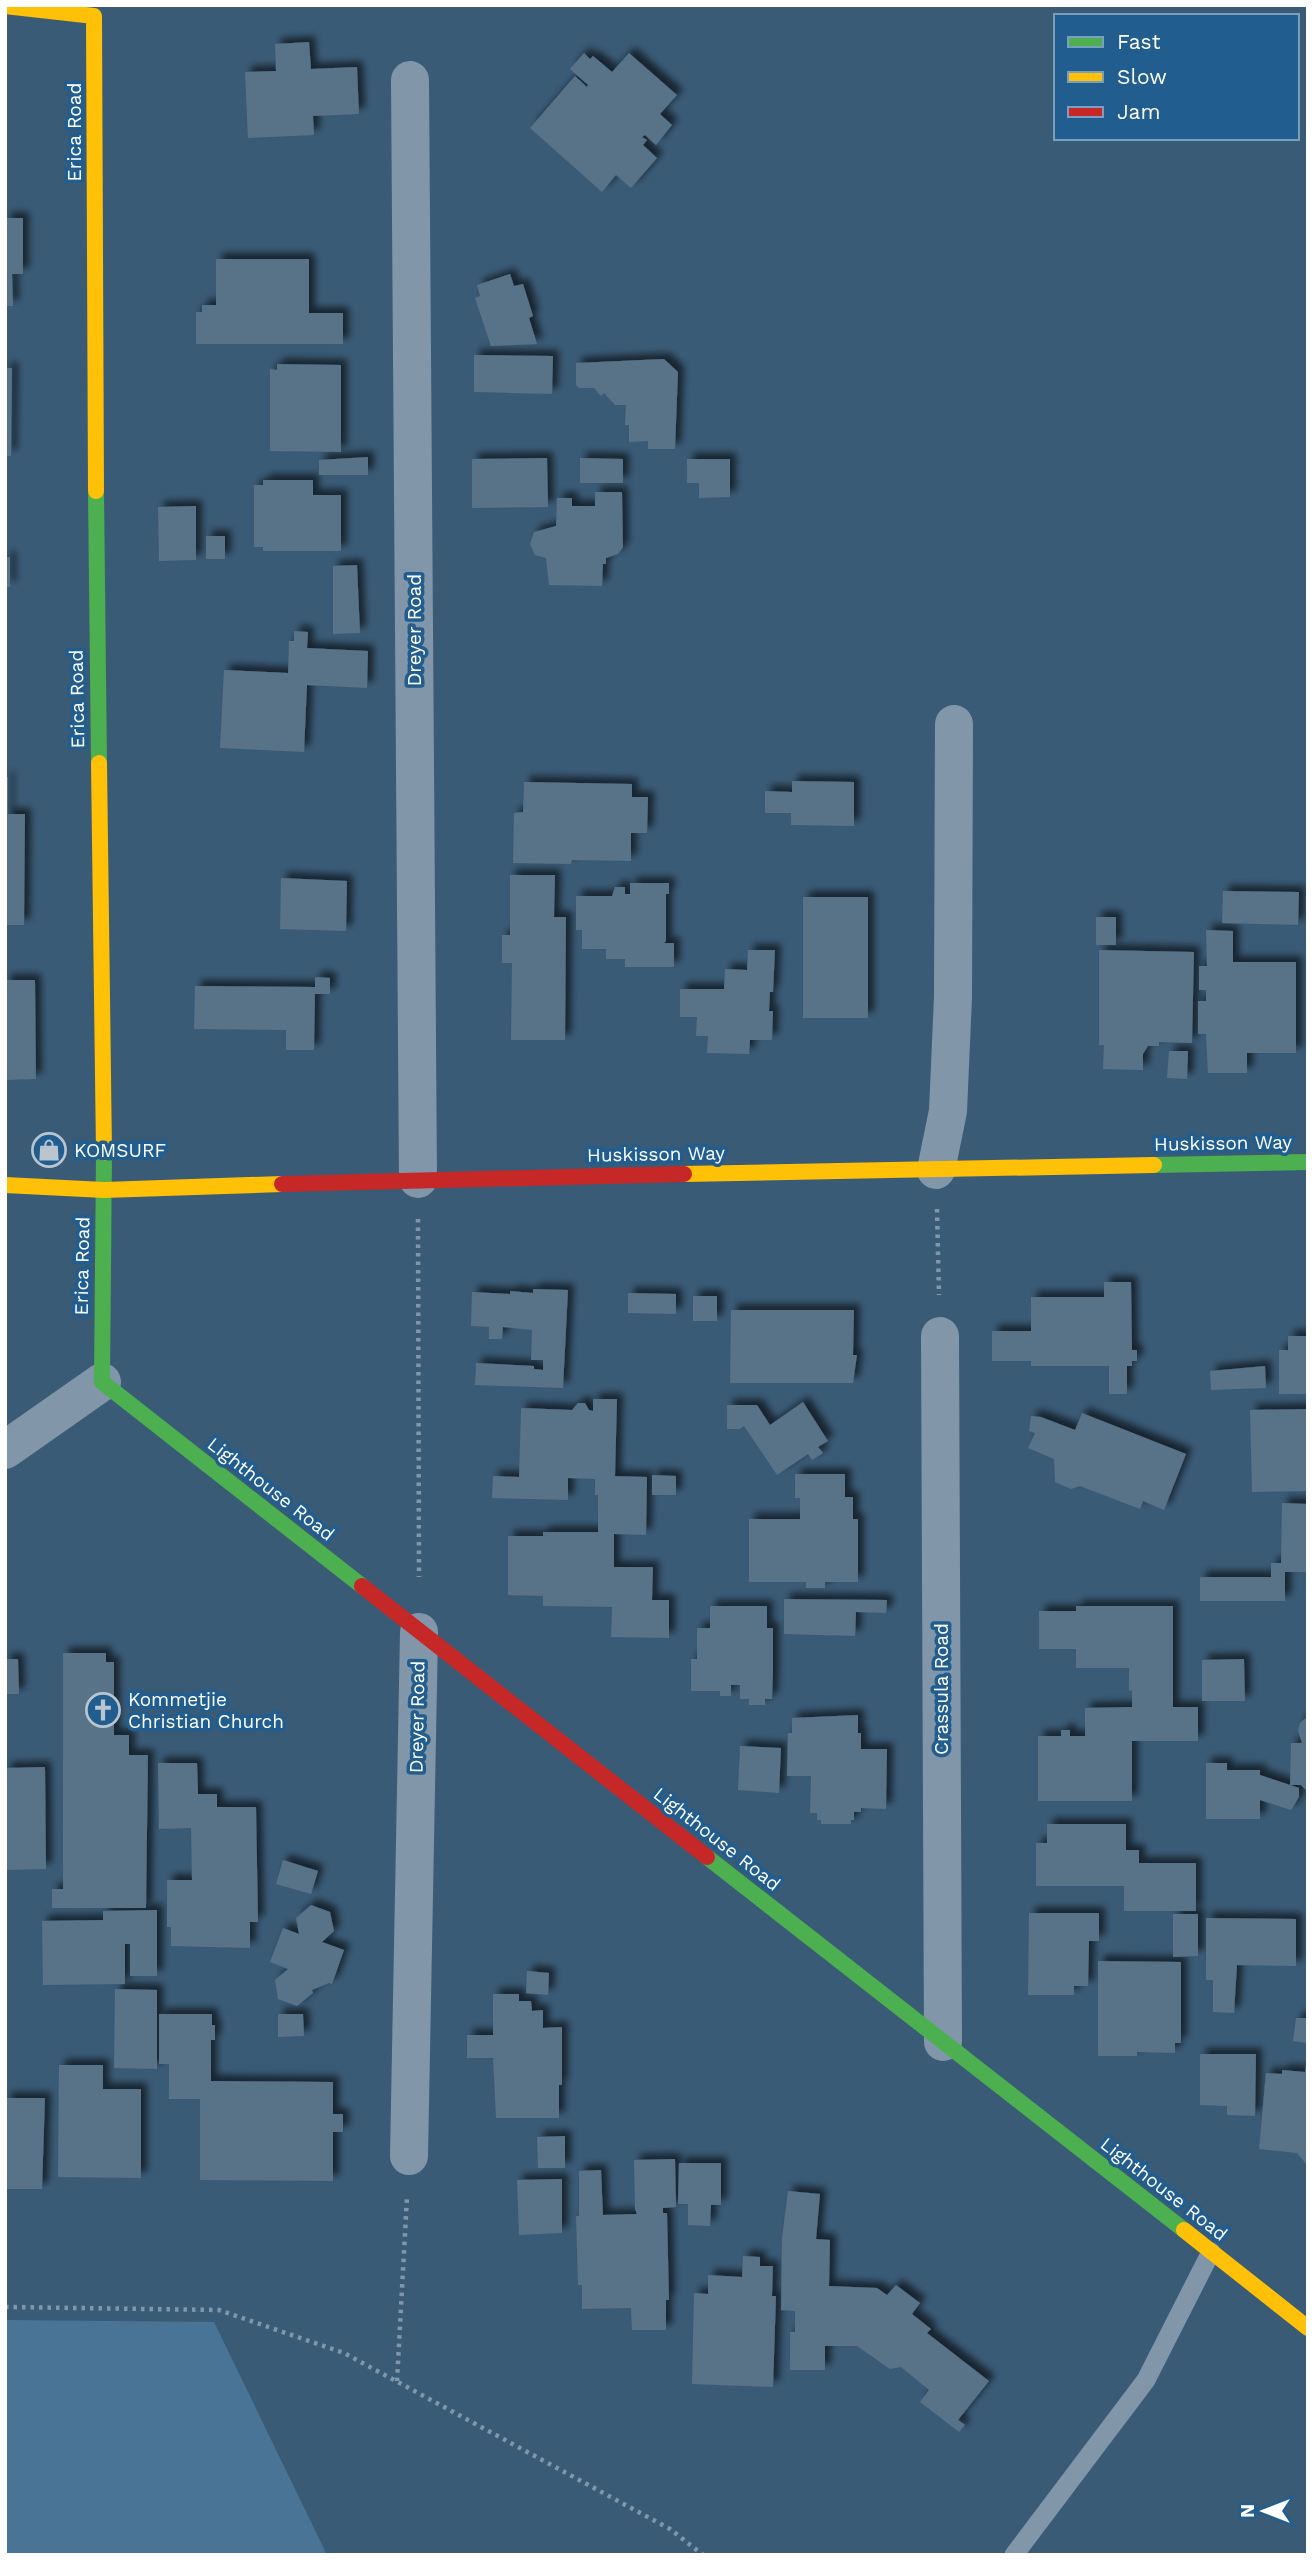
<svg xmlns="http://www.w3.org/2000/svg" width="1313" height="2560" viewBox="0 0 1313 2560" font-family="'Work Sans',sans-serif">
<defs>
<filter id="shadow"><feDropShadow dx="6" dy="-6" stdDeviation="3.5" flood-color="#0009"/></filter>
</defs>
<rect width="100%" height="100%" fill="#3a5b76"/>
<path fill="#4a7496" d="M5,2320L214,2322L327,2555H5Z"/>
<g fill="#587288" filter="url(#shadow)">
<path d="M309,42L311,69L357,67L359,114L313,116L314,135L248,138L245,72L276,71L275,44Z"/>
<path d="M584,53L590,59L593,56L612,72L629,53L677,95L660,114L672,125L656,145L645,135L642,137L647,140L643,145L657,158L631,188L616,175L602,192L530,128L575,76L587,87L588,85L570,69Z"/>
<path d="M5,218H23V274H12L13,306H5Z"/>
<path d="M216,259H309V313H343V344H196V312H202V305H216Z"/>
<path d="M510,274L514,286L523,284L533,316L529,318L537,344L491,346L475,298L480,296L477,285Z"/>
<path d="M474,355L553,356L552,394L474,392Z"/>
<path d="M664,359L678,372L675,449H648V441L629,442V425H625L626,405H615L604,393L601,396L594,388H579L576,385V363Z"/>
<path d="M277,364L341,365V452L270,451V369L277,370Z"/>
<path d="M5,368H12L11,456H5Z"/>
<path d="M368,457V475H319V460Z"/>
<path d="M547,458L548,507L472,508V459Z"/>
<path d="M580,458L623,459V483H580Z"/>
<path d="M687,459H730V497L699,498V483H687Z"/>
<path d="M263,480H313V495H341V551H263V547H254V485H263Z"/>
<path d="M595,492H622L623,547L618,554L606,558V564H603L602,586L549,585L546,558L535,555L530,544L534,532L556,526L557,498H572V506H595Z"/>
<path d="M196,506V560L159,561L158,507Z"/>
<rect x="206" y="536" width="19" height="23"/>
<rect x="5" y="557" width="5" height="30"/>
<path d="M357,565L360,633L333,634V566Z"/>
<path d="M294,631L308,632L307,648L368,651L367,688L307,685L304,752L220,748L224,670L288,673L289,641H294Z"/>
<path d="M5,777H8V814H25L24,925H5Z"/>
<path d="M792,781L854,782V826L791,825V813H765V791L792,792Z"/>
<path d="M524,782L632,784V797H648L647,833H631V861L572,860L571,864L513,863L514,813L523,812Z"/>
<path d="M510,875H555L554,917H566L565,1040H511L512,963H502V935H510Z"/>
<path d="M281,878L347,881L346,931L280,929Z"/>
<path d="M630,883H669V894H666V941L664,943H674V967H625V959H606V949H582V930H576V896H612L615,887H625V894H630Z"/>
<path d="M1223,891L1299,892L1298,925L1222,923Z"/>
<rect x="803" y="897" width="65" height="121"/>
<rect x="1096" y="917" width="20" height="28"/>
<path d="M1206,930L1233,931V962H1296V1053H1247V1073H1208L1206,1034H1198V1001H1206V990H1199V966H1207Z"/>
<path d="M748,950H775L773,992H770L769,1011H773L772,1040H750L749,1054L707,1053L708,1036H696L697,1017H680V989H724L725,969L747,970Z"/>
<path d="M1099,950L1194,952L1192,1043L1159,1042V1046H1148L1143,1054V1070L1103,1069L1104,1045H1099Z"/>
<path d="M315,977L330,978V994H315L314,1050H286V1030L194,1029L195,986L315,987Z"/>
<path d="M5,980H35L36,1079L5,1080Z"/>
<path d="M1169,1051H1188L1187,1079L1167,1078Z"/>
<path d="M1104,1282H1131L1132,1350H1137V1361H1132V1366H1127V1394H1109V1366H1031V1361H992V1331H1031V1297H1104Z"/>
<path d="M533,1289L568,1290L563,1388L475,1385L476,1363L534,1366V1369L543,1370V1360H531L532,1330L503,1327L502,1339H489V1327L471,1326L472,1292L510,1294V1291L533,1293Z"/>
<path d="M628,1293L676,1294V1314L628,1313Z"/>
<rect x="693" y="1296" width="24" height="25"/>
<path d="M731,1310H854L853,1355H857L853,1383H730Z"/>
<path d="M1288,1336H1308V1394H1279V1350H1288Z"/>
<path d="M1265,1366L1266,1388L1211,1390L1210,1371Z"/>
<path d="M593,1399H617L615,1476L647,1477L646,1535L614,1534V1567H653L652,1600H669V1638L611,1637L612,1607L543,1606V1596L508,1595V1536H543V1532H598V1495H595V1479L568,1478V1500L492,1498L493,1476L519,1477L521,1408L572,1410L578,1403H585L589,1410L593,1411Z"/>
<path d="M803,1402L828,1441L818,1447L823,1453L812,1460L808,1454L777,1475L744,1426L740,1429H727V1405H757L770,1425Z"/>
<path d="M1308,1409V1491L1252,1492L1250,1410Z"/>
<path d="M1082,1413L1186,1454L1164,1510L1143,1501L1140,1509L1080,1486L1071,1489L1055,1482L1054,1459L1028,1448L1035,1433L1029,1431L1031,1416L1041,1417L1075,1430Z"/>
<path d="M795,1474H845V1497H853V1519H858V1582H825V1588H806V1582H749V1519H800V1498H795Z"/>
<path d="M652,1475L676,1476V1495H652Z"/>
<path d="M1282,1503L1308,1504V1572H1285V1601H1200V1577H1271V1563H1281Z"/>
<path d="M784,1599L887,1600L886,1613L856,1612L855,1636L784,1634Z"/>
<path d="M710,1606H767V1628H773V1672L772,1699H765V1705H749V1699H740V1685H731V1696H720V1691H691V1659H697V1628H710Z"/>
<path d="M1076,1606H1173V1707H1198V1741H1132V1801H1038V1736H1061V1730H1070V1736H1085V1708L1132,1707V1690L1129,1691V1668H1076V1649H1039V1611H1076Z"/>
<path d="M63,1653H106V1662H114V1735H129V1755H148L146,1908H52V1889H63Z"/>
<path d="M5,1659H18L19,1694H5Z"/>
<path d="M1244,1659L1245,1701H1202V1660Z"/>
<path d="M858,1715V1733H861V1749H887L886,1809L861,1808V1812H854V1820H851V1824H821V1820H817V1813H810L811,1776H787L788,1733H792V1718Z"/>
<path d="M1308,1716V1792L1301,1785H1290L1291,1743H1302L1298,1730L1300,1723Z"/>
<path d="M740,1746L781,1748L779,1793L738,1790Z"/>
<path d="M158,1763H197L198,1794H217V1807H256L258,1922H250V1948L171,1946V1927H167V1880H192L191,1828L159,1829Z"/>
<path d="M1206,1763H1227V1770H1260V1775L1299,1788V1797L1291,1810L1260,1800V1819H1206Z"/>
<path d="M45,1767L46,1869L5,1870V1768Z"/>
<path d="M1047,1824H1126V1850H1139V1863H1196V1911H1124V1886H1036V1843H1047Z"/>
<path d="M283,1860L318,1871L311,1894L276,1884Z"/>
<path d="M311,1905L330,1912L334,1931L322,1942L344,1950L332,1984L329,1983L312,1990L313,1993L297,2006L278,1999L275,1980L288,1969L270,1962L283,1928L299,1934L296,1918Z"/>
<path d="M157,1910V1976H130V1944H125V1984L43,1985L42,1921L103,1920V1911Z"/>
<path d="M1029,1913H1099V1941H1089L1088,1986H1074V1995H1028Z"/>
<path d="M1173,1914H1198V1956L1173,1957Z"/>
<path d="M1206,1918L1296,1919V1966L1237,1965L1234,2013L1213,2012V1980H1206Z"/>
<path d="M1098,1961L1181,1962V2043H1175V2053L1137,2052V2056H1098Z"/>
<path d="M527,1971L549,1973L548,1995L526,1993Z"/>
<path d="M115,1989L157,1990V2069L114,2068Z"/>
<path d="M493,1994H519V2001H531L532,2011L543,2010V2028L562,2027V2085H559V2118H496L493,2058H467V2035H493Z"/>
<path d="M159,2014H212V2025H215V2040H211V2081L333,2082V2114H343V2132H333V2181L200,2180V2099H169V2064H159Z"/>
<path d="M278,2014H303L304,2036L278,2037Z"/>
<path d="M1296,2018H1308V2043L1293,2041Z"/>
<path d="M1200,2054H1256L1255,2116L1227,2115V2106L1200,2105Z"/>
<path d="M1306,2064H1308V2166L1297,2153L1259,2149L1266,2073L1282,2074V2070L1305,2072Z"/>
<path d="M59,2065H103V2089H141V2178L58,2177Z"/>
<path d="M5,2098H45L42,2189H5Z"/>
<path d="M565,2136V2168H538L537,2137Z"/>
<path d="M675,2159L676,2207L663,2208V2213H667L669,2300H666V2330H632L631,2308L582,2309V2285H578L576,2216H579V2171L601,2170L603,2215L637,2214L635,2209L634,2160Z"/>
<path d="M679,2163H721V2205H711L710,2226L688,2225V2204H678Z"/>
<path d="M562,2179V2233L519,2235L517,2180Z"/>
<path d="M788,2191L820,2194L816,2239L830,2240L829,2286L877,2288L887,2295L896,2285L920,2303L912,2314L931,2329L927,2333L989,2381L958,2420L965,2425L959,2432L920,2402L929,2390L901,2367L890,2369L857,2346H825V2370H790V2332H795V2311L781,2310L782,2238Z"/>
<path d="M743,2256L760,2257V2266H773L772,2296H776L773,2387L692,2384L694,2293L708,2294V2275L742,2277Z"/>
</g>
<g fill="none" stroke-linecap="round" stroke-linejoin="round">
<g stroke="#8197a9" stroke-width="4.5" stroke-dasharray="3.5 5" stroke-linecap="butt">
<path d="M937,1209L939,1295"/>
<path d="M418,1219L419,1577"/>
<path d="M5,2307L219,2310L344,2353L670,2529L703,2555"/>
<path d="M397,2381L407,2197"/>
</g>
<path stroke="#8197a9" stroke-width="19" d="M1014,2555L1146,2380L1211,2252"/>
<g stroke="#8197a9" stroke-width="38">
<path d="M410,80L418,1179"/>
<path d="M936,1170L948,1111L953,997L954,724"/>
<path d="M940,1336L943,2042"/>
<path d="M5,1450L102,1382"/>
<path d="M409,2156L419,1632"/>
</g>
<g stroke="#4caf50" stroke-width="16">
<path d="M96,491L99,763"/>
<path d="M104,1153L102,1382L362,1586"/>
<path d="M1154,1165L1308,1162"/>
<path d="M707,1857L1184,2230"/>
</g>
<g stroke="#ffc107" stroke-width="16">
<path d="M5,6L94,16L96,491"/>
<path d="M99,763L104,1153"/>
<path d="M684,1174L1154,1165"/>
<path d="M5,1185L104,1190L282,1184"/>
<path d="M1184,2230L1308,2328"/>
</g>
<g stroke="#c62828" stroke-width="16">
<path d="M282,1184L684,1174"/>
<path d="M362,1586L707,1857"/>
</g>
</g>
<defs>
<g id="shop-ring" transform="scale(1.75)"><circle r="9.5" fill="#215e8f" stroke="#bac6cf" stroke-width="1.5"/><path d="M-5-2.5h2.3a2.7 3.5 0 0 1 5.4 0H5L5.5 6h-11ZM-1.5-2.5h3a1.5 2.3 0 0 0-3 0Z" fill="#bac6cf"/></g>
<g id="church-ring" transform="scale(1.75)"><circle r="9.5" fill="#215e8f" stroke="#bac6cf" stroke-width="1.5"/><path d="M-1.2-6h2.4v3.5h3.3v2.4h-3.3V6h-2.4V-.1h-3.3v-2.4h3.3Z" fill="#bac6cf"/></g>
</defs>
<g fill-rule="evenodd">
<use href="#shop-ring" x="49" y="1150"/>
<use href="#church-ring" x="103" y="1710"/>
</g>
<g text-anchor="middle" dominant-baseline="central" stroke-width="7" stroke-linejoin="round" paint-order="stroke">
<g font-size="19" fill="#fff" stroke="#215e8f">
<text transform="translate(74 132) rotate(-90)">Erica Road</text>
<text transform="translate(414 630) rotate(-90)">Dreyer Road</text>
<text transform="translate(77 699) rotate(-91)">Erica Road</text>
<text transform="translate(1223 1143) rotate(-1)">Huskisson Way</text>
<text transform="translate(656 1154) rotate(-1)">Huskisson Way</text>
<text transform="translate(82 1266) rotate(-89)">Erica Road</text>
<text transform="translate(271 1489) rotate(38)">Lighthouse Road</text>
<text transform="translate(941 1689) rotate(-90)">Crassula Road</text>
<text transform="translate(417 1717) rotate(-89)">Dreyer Road</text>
<text transform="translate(717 1839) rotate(38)">Lighthouse Road</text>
<text transform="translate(1164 2189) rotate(38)">Lighthouse Road</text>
</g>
<g font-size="19" fill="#fff" stroke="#215e8f" text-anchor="start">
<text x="74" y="1150">KOMSURF</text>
<text x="128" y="1699">Kommetjie<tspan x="128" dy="22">Christian Church</tspan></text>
</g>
</g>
<rect width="1313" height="2560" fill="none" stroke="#ffffff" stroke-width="14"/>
<rect x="1054" y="14" width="245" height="126" fill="#215e8f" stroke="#7a9ebc" stroke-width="2"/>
<rect x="1068" y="37" width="35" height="10" fill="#4caf50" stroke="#7a9ebc" stroke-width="2"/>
<text x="1117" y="49" font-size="21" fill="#ffffff">Fast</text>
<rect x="1068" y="72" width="35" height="10" fill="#ffc107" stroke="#7a9ebc" stroke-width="2"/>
<text x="1117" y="84" font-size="21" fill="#ffffff">Slow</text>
<rect x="1068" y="107" width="35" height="10" fill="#c62828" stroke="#7a9ebc" stroke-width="2"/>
<text x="1117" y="119" font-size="21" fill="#ffffff">Jam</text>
<g transform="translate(1264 2511) rotate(270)" stroke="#215e8f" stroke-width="5" paint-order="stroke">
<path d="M0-5L12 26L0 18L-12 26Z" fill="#ffffff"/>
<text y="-10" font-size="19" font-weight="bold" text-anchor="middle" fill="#ffffff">N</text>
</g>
</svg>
